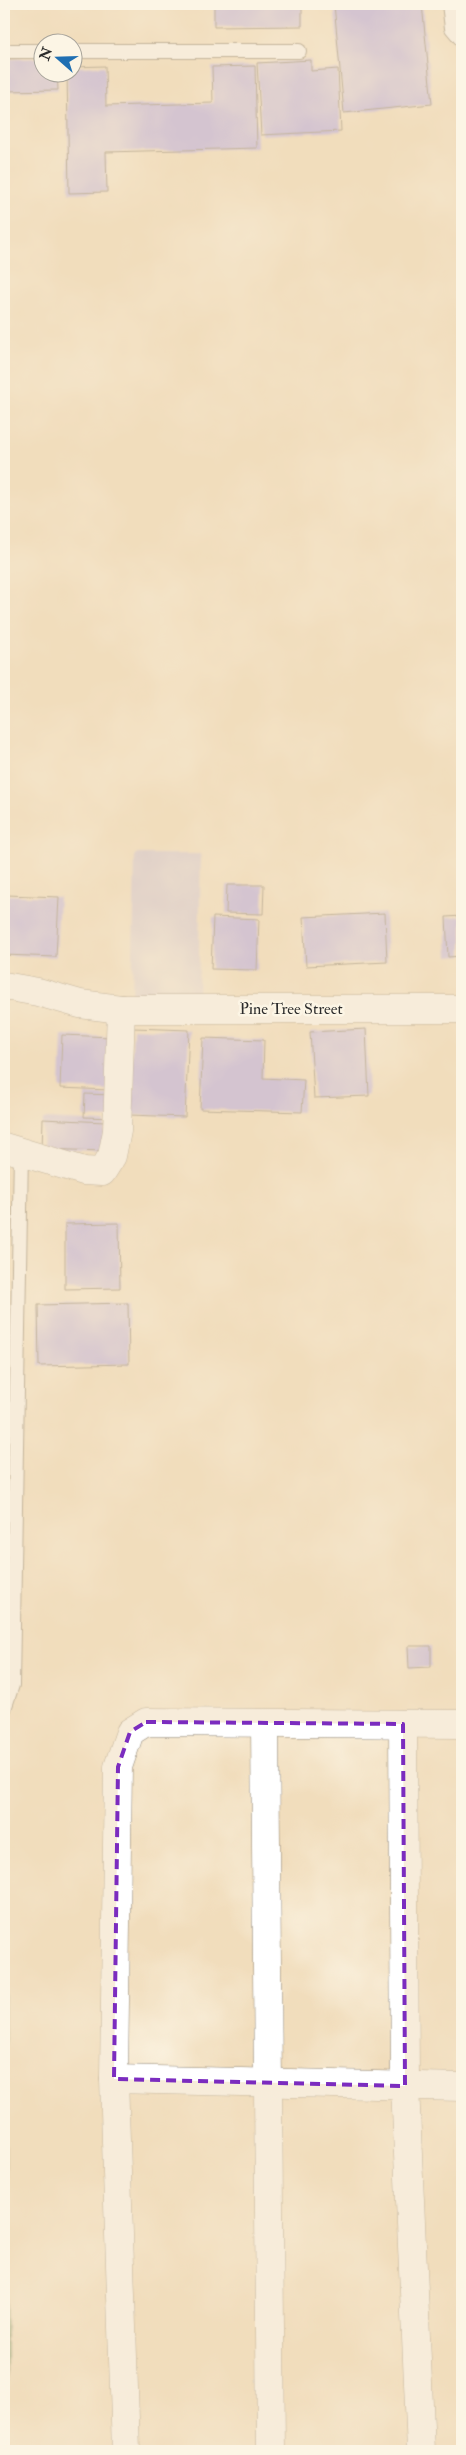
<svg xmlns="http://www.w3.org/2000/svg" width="466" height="2455" viewBox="0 0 466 2455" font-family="'IM FELL Double Pica',serif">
<rect width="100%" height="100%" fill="#fcf5e5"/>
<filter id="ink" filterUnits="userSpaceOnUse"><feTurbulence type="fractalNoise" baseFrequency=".02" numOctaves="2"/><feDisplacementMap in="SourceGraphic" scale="10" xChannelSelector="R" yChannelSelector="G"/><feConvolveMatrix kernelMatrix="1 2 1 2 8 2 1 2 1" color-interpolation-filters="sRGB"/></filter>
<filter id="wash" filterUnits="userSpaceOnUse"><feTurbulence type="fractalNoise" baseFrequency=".0096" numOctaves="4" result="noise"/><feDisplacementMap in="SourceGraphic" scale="20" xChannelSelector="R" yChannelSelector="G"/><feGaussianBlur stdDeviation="1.12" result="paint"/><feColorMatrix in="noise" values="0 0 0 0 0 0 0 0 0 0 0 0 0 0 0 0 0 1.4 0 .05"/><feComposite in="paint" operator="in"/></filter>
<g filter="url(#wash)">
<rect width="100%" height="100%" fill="#f1ddbc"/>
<path fill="#c9bfd7" d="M135,854H201L198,1002H132Z"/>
<path fill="#76a965" stroke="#506a48" d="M4,1823L7,2451H4Z"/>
<g id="blocks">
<g fill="#b1a6e8">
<path d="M214,4H302V26L214,27Z"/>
<path d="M334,4H422L432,104L344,113Z"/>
<path d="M42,58V72H57L58,90L4,91V59Z"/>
<path d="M311,60V71L338,69L341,131L261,135L257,63Z"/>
<path d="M105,66L106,106L213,103L212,67L255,66L257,148L106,152L107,192L69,193L67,72H72V67Z"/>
<path d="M227,885H264L263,914L226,913Z"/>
<path d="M7,895L59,897L56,957L4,955Z"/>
<path d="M385,913L387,962L306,966L303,917Z"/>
<path d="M462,916V956L448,957L446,917Z"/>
<path d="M213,917L259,919L257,970L211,969Z"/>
<path d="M133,1028L189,1030L185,1117L129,1115Z"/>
<path d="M366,1029L369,1096L314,1098L310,1032Z"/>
<path d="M62,1035L112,1037L109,1090L60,1088Z"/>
<path d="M203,1038L264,1040L263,1078L304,1080L302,1112L200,1109Z"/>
<path d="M85,1094L113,1095L112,1118L84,1117Z"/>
<path d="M43,1119L105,1122L104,1151L42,1149Z"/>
<path d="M119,1223L120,1288L65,1289V1224Z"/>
<path d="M128,1303L129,1364L39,1366L38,1305Z"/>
<path d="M408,1646H431V1667L409,1668Z"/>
</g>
</g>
</g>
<g filter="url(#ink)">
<use href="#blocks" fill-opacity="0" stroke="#8e8474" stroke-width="1"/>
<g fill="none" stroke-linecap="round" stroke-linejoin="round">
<g stroke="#8e8474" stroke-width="16">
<g id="lane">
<path d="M449,4L452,28L462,40"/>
<path d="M4,51H42"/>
<path d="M72,51H299"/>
<path d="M4,1709L12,1685L21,1151"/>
</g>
</g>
<g stroke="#8e8474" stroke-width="29">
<g id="street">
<path d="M4,986L38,992L80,1004L121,1009H462"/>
<path d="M4,1147L84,1171L102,1172L112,1156L117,1131L121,1009"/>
<path d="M265,1724L271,2451"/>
<path d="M403,1724L405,2086L421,2451"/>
<path d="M114,2079L462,2087"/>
<path d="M126,2451L114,2079L118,1767L130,1732L146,1722L462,1724"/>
</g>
</g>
<use href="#lane" stroke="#fff" stroke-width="14"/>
<use href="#street" stroke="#fff" stroke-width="28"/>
</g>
</g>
<path d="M0 0H466V2455H0ZM146,1722L403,1724L405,2086L114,2079L118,1767L130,1732Z" fill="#f1ddbc" fill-opacity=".55" fill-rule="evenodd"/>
<path fill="none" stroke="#7b2cbf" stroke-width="4" stroke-dasharray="10 6" stroke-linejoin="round" d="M146,1722L403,1724L405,2086L114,2079L118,1767L130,1732Z"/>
<g text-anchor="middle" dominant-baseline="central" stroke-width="5" stroke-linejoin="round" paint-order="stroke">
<g font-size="16" fill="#2b2b2b" stroke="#fcf5e5">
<text x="291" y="1009">Pine Tree Street</text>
</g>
</g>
<rect width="466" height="2455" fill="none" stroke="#fcf5e5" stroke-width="20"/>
<g transform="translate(58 58) rotate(290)"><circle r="24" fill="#fcf5e5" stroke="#a8a49b"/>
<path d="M0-4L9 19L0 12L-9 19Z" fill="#1f6fb2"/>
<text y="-8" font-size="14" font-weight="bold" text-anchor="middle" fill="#2b2b2b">N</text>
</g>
</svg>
